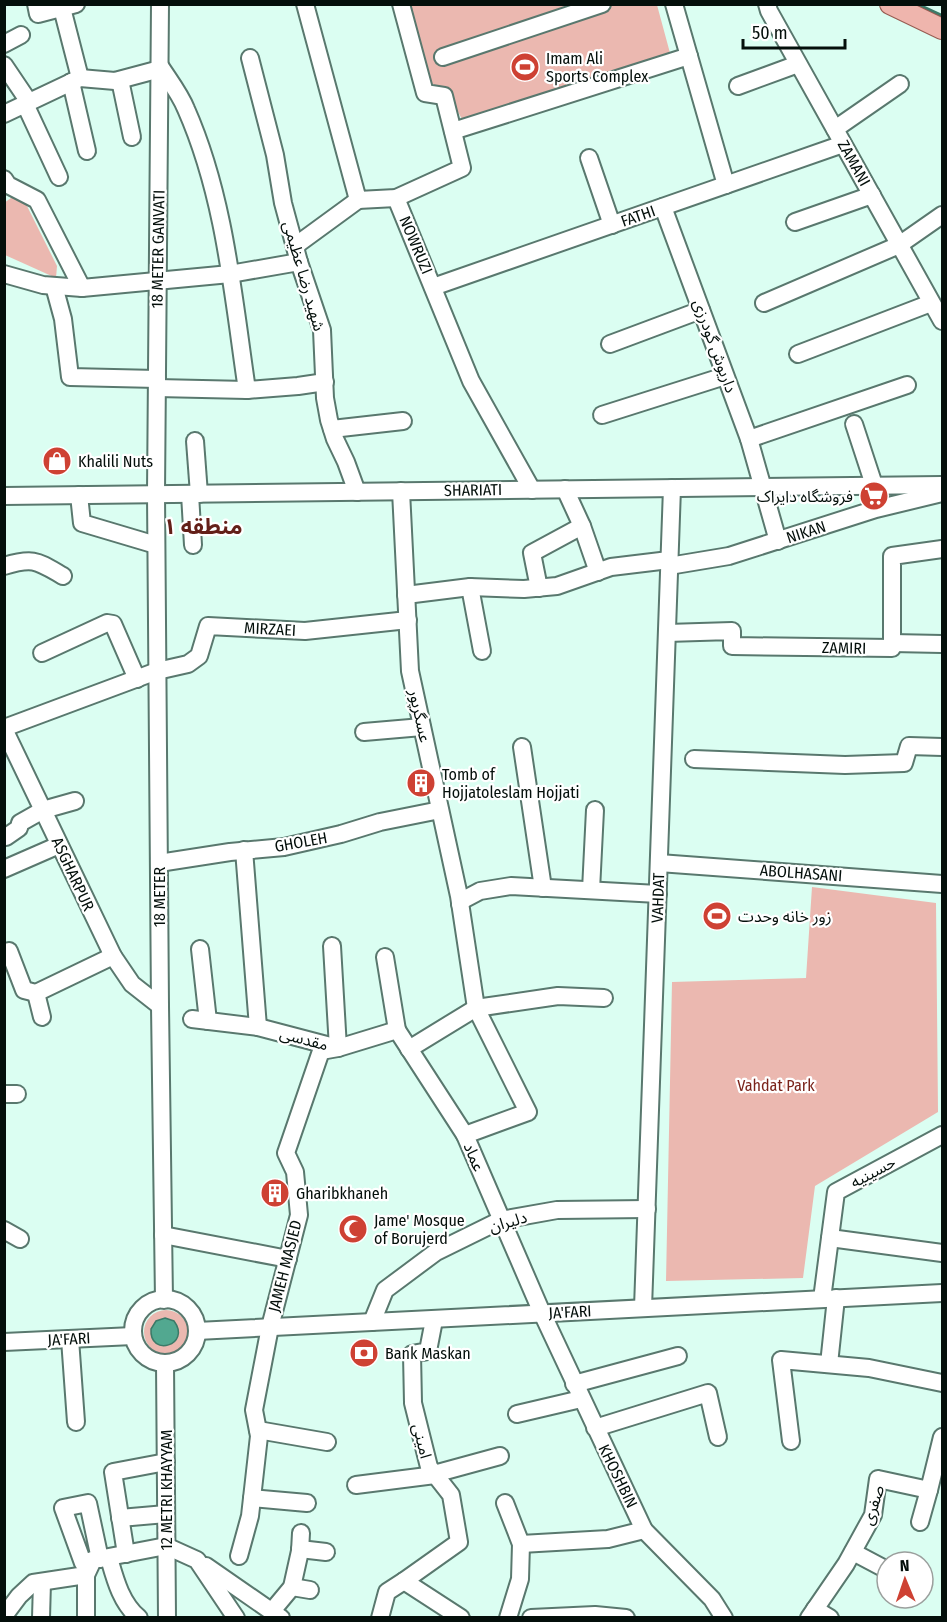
<svg xmlns="http://www.w3.org/2000/svg" width="947" height="1622" viewBox="0 0 947 1622" font-family="'Fira Sans Condensed','Noto Sans Arabic',sans-serif">
<rect width="100%" height="100%" fill="#dbfef2"/>
<g fill="#ebb8b0">
<path d="M407,5H657L670,53L463,121L447,92L429,82Z"/>
<path d="M11,198H23L57,266L56,278L5,255L4,203Z"/>
<path d="M812,887L936,903L938,1112L815,1186L803,1278L666,1281L672,982L806,978Z"/>
<circle cx="166" cy="1332" r="22"/>
</g>
<path fill="#52a890" stroke="#3b7a68" stroke-width="1.5" d="M165,1318L174,1321C192,1345 149,1358 151,1329L156,1321Z"/>
<g fill="none" stroke-linecap="round" stroke-linejoin="round">
<path stroke="#3b7a68" stroke-width="4" d="M916,4L942,16"/>
<g stroke="#59786e" stroke-width="20">
<g id="minor">
<path d="M36,4L38,14L76,4"/>
<path d="M160,4L156,494L160,1006L164,1300"/>
<path d="M305,4L358,200L396,198L462,168L444,96L425,93L401,4"/>
<path d="M674,4L726,185"/>
<path d="M767,4L769,11L942,321"/>
<path d="M62,8L80,78"/>
<path d="M4,44L21,35"/>
<path d="M443,57L602,4"/>
<path d="M250,58L275,155L283,203L299,262L322,330L325,398L329,420L335,439L346,462L357,492"/>
<path d="M4,65L29,102"/>
<path d="M160,66C169,80 180,94 186,109C225,197 233,296 247,390"/>
<path d="M120,80L132,137"/>
<path d="M71,82L87,151"/>
<path d="M738,86L798,64"/>
<path d="M25,104L59,177"/>
<path d="M4,114L80,78L115,81L160,69"/>
<path d="M835,129L900,84"/>
<path d="M453,131L689,56"/>
<path d="M589,158L612,225"/>
<path d="M4,179L8,185L37,200L82,288"/>
<path d="M396,198L471,381L532,490"/>
<path d="M663,207L749,439L778,541"/>
<path d="M795,222L872,195"/>
<path d="M295,246L358,200"/>
<path d="M4,274L43,285L82,288L230,274L299,262"/>
<path d="M54,286L63,319L70,377L157,379"/>
<path d="M433,287L843,144"/>
<path d="M764,303L899,245L942,215"/>
<path d="M610,344L701,310"/>
<path d="M798,354L931,303"/>
<path d="M157,388L247,390L298,386L325,382"/>
<path d="M602,415L725,376"/>
<path d="M854,424L874,485"/>
<path d="M332,429L403,421"/>
<path d="M749,439L907,385"/>
<path d="M195,441L199,494"/>
<path d="M565,489L582,526L598,572"/>
<path d="M401,491L410,671L459,896L476,1008L528,1112L465,1135L542,1313L644,1530L712,1599L724,1618"/>
<path d="M190,494L193,545"/>
<path d="M79,495L82,523L156,545"/>
<path d="M4,496L942,485"/>
<path d="M4,566C34,557 37,561 63,576"/>
<path d="M669,566L729,556L876,509L942,493"/>
<path d="M470,587L482,651"/>
<path d="M539,588L532,553L582,526"/>
<path d="M406,595L470,587L524,589L557,586L611,567L669,560"/>
<path d="M667,633L732,631V646L892,648V556L942,549"/>
<path d="M892,643L942,644"/>
<path d="M42,653L107,623L113,624L137,679"/>
<path d="M4,728L157,671L188,664L199,656L208,626L305,631L408,620"/>
<path d="M4,729L113,956L132,984L160,1006"/>
<path d="M364,732L422,727"/>
<path d="M522,747L543,888"/>
<path d="M694,759L845,765L904,763L909,746L942,747"/>
<path d="M6,837L19,828L20,823L43,810L75,801"/>
<path d="M244,850L258,1027"/>
<path d="M159,863L230,852L284,847L341,834L380,822L440,810"/>
<path d="M659,863L942,884"/>
<path d="M4,869L59,845"/>
<path d="M591,890L595,810"/>
<path d="M460,904L463,900L480,891L511,886L658,894"/>
<path d="M200,949L208,1021"/>
<path d="M9,951L24,990L36,993L113,956"/>
<path d="M385,957L397,1030"/>
<path d="M36,993L42,1017"/>
<path d="M192,1019L258,1027L338,1048L397,1030L465,1135"/>
<path d="M409,1049L476,1008L558,996L604,998"/>
<path d="M4,1094H17"/>
<path d="M4,1230L20,1239"/>
<path d="M163,1235L288,1259"/>
<path d="M830,1238L942,1253"/>
<path d="M822,1299L836,1192L942,1135"/>
<circle cx="165" cy="1331" r="32"/>
<path d="M643,1308L672,488"/>
<path d="M434,1320L428,1351L412,1354L413,1403L429,1467L451,1495L459,1542L404,1581L461,1618"/>
<path d="M372,1322L385,1290L436,1252L501,1220L557,1210L647,1209"/>
<path d="M197,1331L942,1293"/>
<path d="M70,1339L76,1422"/>
<path d="M4,1342L133,1336"/>
<path d="M165,1363L167,1618"/>
<path d="M829,1364L836,1298"/>
<path d="M574,1384L678,1356"/>
<path d="M517,1414L581,1399"/>
<path d="M595,1428L708,1393L718,1437"/>
<path d="M258,1430L327,1442"/>
<path d="M791,1441L781,1360L869,1368L942,1383"/>
<path d="M434,1474L500,1456"/>
<path d="M356,1485L435,1475"/>
<path d="M252,1498L307,1503"/>
<path d="M505,1503L521,1544L520,1579L508,1618"/>
<path d="M120,1518L166,1514"/>
<path d="M920,1522L929,1490"/>
<path d="M521,1544L608,1539L644,1530"/>
<path d="M300,1549L326,1552"/>
<path d="M853,1552L887,1570"/>
<path d="M126,1554L113,1472L166,1462"/>
<path d="M239,1556L250,1516L259,1436L254,1410L270,1327L299,1215L295,1172L286,1153L321,1051L338,1048L332,946"/>
<path d="M109,1558C115,1579 121,1603 139,1618"/>
<path d="M93,1560L83,1563L63,1508L88,1503L100,1559"/>
<path d="M206,1566L281,1618"/>
<path d="M86,1575V1618"/>
<path d="M292,1587L310,1590"/>
<path d="M815,1609L830,1618"/>
<path d="M272,1611L292,1587L300,1551L301,1533"/>
<path d="M4,1616L19,1596L33,1583L86,1575L93,1560L166,1546L197,1560L236,1618"/>
<path d="M41,1618L42,1582"/>
<path d="M380,1618L387,1592L404,1581"/>
<path d="M531,1618L595,1615L626,1618"/>
<path d="M809,1618L846,1564L873,1515L878,1479L929,1490L942,1437"/>
</g>
</g>
<g stroke="#965b51" stroke-width="22">
<path id="major" d="M890,4L942,29"/>
</g>
<use href="#minor" stroke="#fff" stroke-width="16"/>
<use href="#major" stroke="#efb5ad" stroke-width="20"/>
</g>
<defs>
<g id="stadium-disc" transform="scale(1.5)"><circle r="9.5" fill="#ce4133" stroke="#fff"/><path d="M0-5a6.5 5 0 1 0 0 10a6.5 5 0 1 0 0-10ZM-3.5-1.8h7v3.6h-7Z" fill="#fff"/></g>
<g id="shop-disc" transform="scale(1.5)"><circle r="9.5" fill="#ce4133" stroke="#fff"/><path d="M-5-2.5h2.3a2.7 3.5 0 0 1 5.4 0H5L5.5 6h-11ZM-1.5-2.5h3a1.5 2.3 0 0 0-3 0Z" fill="#fff"/></g>
<g id="supermarket-disc" transform="scale(1.5)"><circle r="9.5" fill="#ce4133" stroke="#fff"/><path d="M-6-5.5h2.5l.6 2H6L4.5 2H-2.5L-4.4-4H-6ZM-1.5 3.2a1.3 1.3 0 1 0 .1 0ZM3 3.2a1.3 1.3 0 1 0 .1 0Z" fill="#fff"/></g>
<g id="building-disc" transform="scale(1.5)"><circle r="9.5" fill="#ce4133" stroke="#fff"/><path d="M-4-6H4V6H1V3H-1V6H-4ZM-2.5-4.3h1.7v1.8h-1.7ZM.8-4.3h1.7v1.8H.8ZM-2.5-1h1.7V.8h-1.7ZM.8-1h1.7V.8H.8Z" fill="#fff"/></g>
<g id="mosque-disc" transform="scale(1.5)"><circle r="9.5" fill="#ce4133" stroke="#fff"/><path d="M3.5-4.9A6 6 0 1 0 3.5 4.9A5 5 0 1 1 3.5-4.9Z" fill="#fff"/></g>
<g id="bank-disc" transform="scale(1.5)"><circle r="9.5" fill="#ce4133" stroke="#fff"/><path d="M-6-4H6V4H-6ZM0-2.3a2.3 2.3 0 1 0 0 4.6a2.3 2.3 0 1 0 0-4.6Z" fill="#fff"/></g>
</defs>
<g fill-rule="evenodd">
<use href="#stadium-disc" x="525" y="67"/>
<use href="#shop-disc" x="57" y="461"/>
<use href="#supermarket-disc" x="874" y="496"/>
<use href="#building-disc" x="421" y="783"/>
<use href="#stadium-disc" x="717" y="916"/>
<use href="#building-disc" x="275" y="1193"/>
<use href="#mosque-disc" x="353" y="1229"/>
<use href="#bank-disc" x="364" y="1353"/>
</g>
<g text-anchor="middle" dominant-baseline="central" stroke-width="4.5" stroke-linejoin="round" paint-order="stroke">
<g font-size="16" fill="#040f0b" stroke="#fff" text-anchor="start">
<text x="546" y="58">Imam Ali<tspan x="546" dy="18">Sports Complex</tspan></text>
<text x="78" y="461">Khalili Nuts</text>
<text x="853" y="496" text-anchor="end">فروشگاه دایراک</text>
<text x="442" y="774">Tomb of<tspan x="442" dy="18">Hojjatoleslam Hojjati</tspan></text>
<text x="738" y="916">زور خانه وحدت</text>
<text x="296" y="1193">Gharibkhaneh</text>
<text x="374" y="1220">Jame' Mosque<tspan x="374" dy="18">of Borujerd</tspan></text>
<text x="385" y="1353">Bank Maskan</text>
</g>
<g font-size="16" fill="#040f0b" stroke="#fff">
<text transform="translate(854 163) rotate(61)">ZAMANI</text>
<text transform="translate(638 216) rotate(-19)">FATHI</text>
<text transform="translate(416 245) rotate(67)">NOWRUZI</text>
<text transform="translate(158 249) rotate(-89)">18 METER GANVATI</text>
<text transform="translate(304 276) rotate(74)">شهید رضا عظیمی</text>
<text transform="translate(715 346) rotate(70)">داریوش گودرزی</text>
<text transform="translate(473 490) rotate(-1)">SHARIATI</text>
<text transform="translate(806 532) rotate(-18)">NIKAN</text>
<text transform="translate(270 629) rotate(3)">MIRZAEI</text>
<text transform="translate(844 648) rotate(1)">ZAMIRI</text>
<text transform="translate(420 716) rotate(78)">عسگرپور</text>
<text transform="translate(301 842) rotate(-10)">GHOLEH</text>
<text transform="translate(801 873) rotate(4)">ABOLHASANI</text>
<text transform="translate(73 874) rotate(65)">ASGHARPUR</text>
<text transform="translate(159 897) rotate(-90)">18 METER</text>
<text transform="translate(658 898) rotate(-88)">VAHDAT</text>
<text transform="translate(304 1039) rotate(15)">مقدسی</text>
<text transform="translate(474 1157) rotate(67)">عماد</text>
<text transform="translate(873 1172) rotate(-28)">حسینیه</text>
<text transform="translate(508 1222) rotate(-16)">دلیران</text>
<text transform="translate(285 1266) rotate(-76)">JAMEH MASJED</text>
<text transform="translate(570 1312) rotate(-3)">JA'FARI</text>
<text transform="translate(69 1339) rotate(-3)">JA'FARI</text>
<text transform="translate(422 1441) rotate(76)">امینی</text>
<text transform="translate(618 1476) rotate(64)">KHOSHBIN</text>
<text transform="translate(166 1490) rotate(-90)">12 METRI KHAYYAM</text>
<text transform="translate(873 1505) rotate(-72)">صفری</text>
</g>
<g font-size="16" fill="#7a241b" stroke="#fff">
<text x="776" y="1085">Vahdat Park</text>
</g>
<g font-size="22" font-weight="bold" fill="#631f18" stroke="#fff">
<text x="203" y="526">منطقه ۱</text>
</g>
</g>
<rect width="947" height="1622" fill="none" stroke="#040f0b" stroke-width="12"/>
<g transform="translate(905 1580) rotate(358)"><circle r="28" fill="#ffffff" stroke="#9b9f9d" stroke-width="1.5"/>
<path d="M0-4.5L10 22L0 15L-10 22Z" fill="#ce4133"/>
<text y="-9" font-size="16" font-weight="bold" text-anchor="middle" fill="#040f0b">N</text>
</g>
<path d="M743 39v9h102v-9" fill="none" stroke="#040f0b" stroke-width="3"/>
<text x="752" y="39" font-size="18" fill="#040f0b" stroke="#ffffff" stroke-width="4.5" paint-order="stroke">50 m</text>
</svg>
